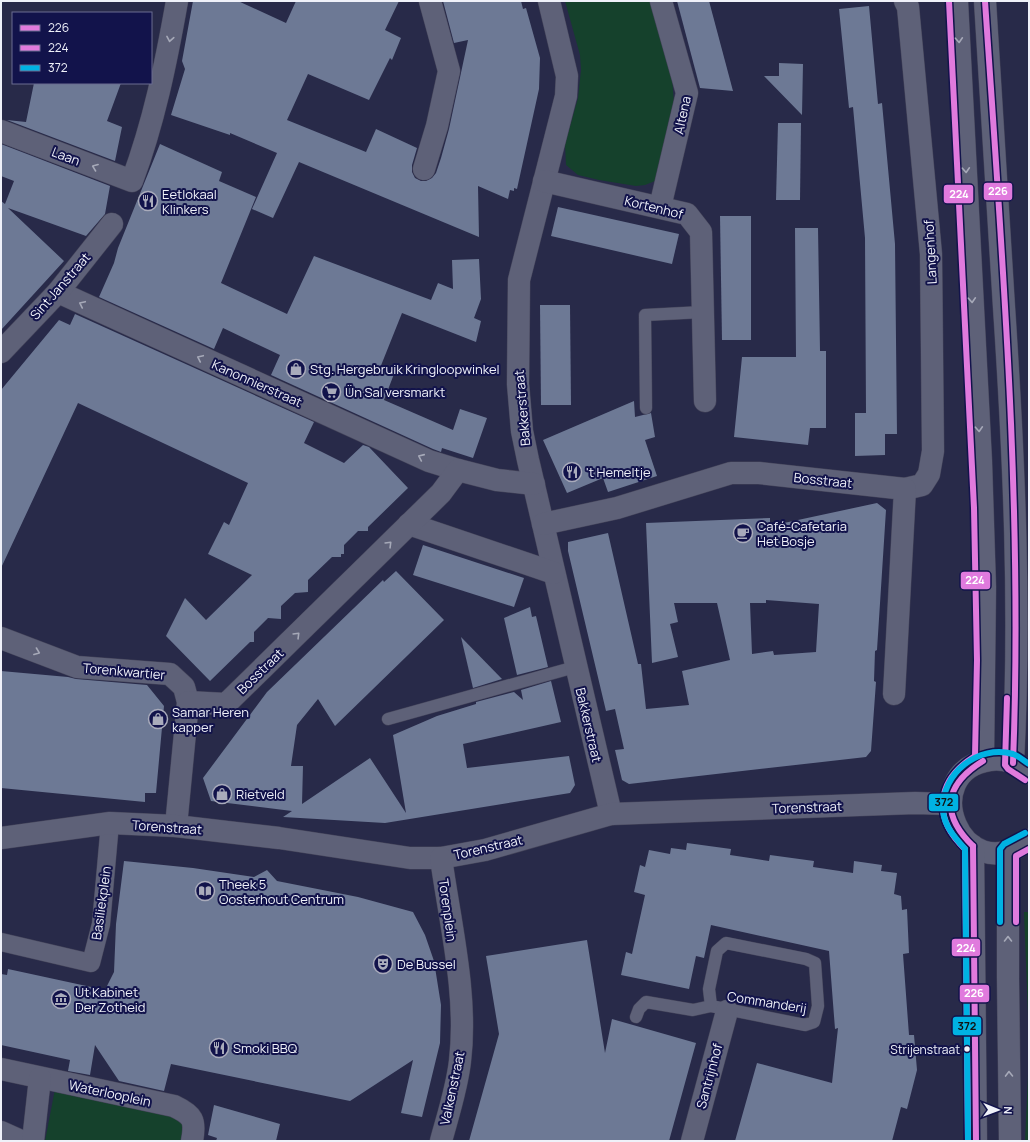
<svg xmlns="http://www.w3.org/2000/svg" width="1030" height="1142" viewBox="0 0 1030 1142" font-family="Manrope,sans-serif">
<rect width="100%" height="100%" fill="#282a49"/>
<g fill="#15412c">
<path d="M565,1H652L672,76L674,104L655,181L645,185L636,186L599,180L578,175L566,165L565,144L578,98L581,70L580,55Z"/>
<path d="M1024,912H1029V1041Z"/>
<path d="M1029,1053V1141H1025Z"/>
<path d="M55,1089L168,1112L184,1124V1141H45Z"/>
</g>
<g fill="#6d7995" fill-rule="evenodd">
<path d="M193,1H238L286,23L296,1H399L385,30L401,38L392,60L390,58L369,100L308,74L287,120L366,152L376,129L417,148L412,165V172L415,178L421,181H426L432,178L436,173L441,158L449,129L468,40L454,43L443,1H521L523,9L526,8L540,58L539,89L517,189L514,188V191L510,190L508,199L478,186L479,237L299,162L273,218L252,209L277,153L230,133V135L171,115L185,69L182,61Z"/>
<path d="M677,1H709L733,91L700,88Z"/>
<path d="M869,6L878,104L882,103L895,244L897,434H885V455L855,456V413H866L865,238L853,107L849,108L839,9Z"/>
<path d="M779,63L803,64L802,115L764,76H779Z"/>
<path d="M34,83H121L107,121L122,127L115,161L7,120L26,122Z"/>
<path d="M778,123H801L800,200H776Z"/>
<path d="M1,144L110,186L105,214L86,236L8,208L64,261L1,330V201L5,204L14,181L1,176Z"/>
<path d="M160,144L222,172L219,181L256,197L221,283L287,314L314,256L431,300L438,283L453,289L452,260L479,259L481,299L474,318L481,321L476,342L402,313L380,368L394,374L384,400L453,430L460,409L487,418L473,458L442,448L441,452L433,449L271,375L280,355L223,328L214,349L99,297L114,263L118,248Z"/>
<path d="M558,207L679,234L672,264L551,236Z"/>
<path d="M720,216H751V340H722Z"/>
<path d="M795,228H818L820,351H826V428H810L808,445L734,437L742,357H796Z"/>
<path d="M540,305H570L571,405H541Z"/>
<path d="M75,314L314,422L304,443L344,463L363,445L369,447L408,488L368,527V531H358L344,545V554H341V557H332L308,580V592L295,593L281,606V619L268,618L254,632V642H250L210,681L166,636L185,598L206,620L252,575L208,554L224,522L229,525L248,483L78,403L1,568V390L59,320L70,325Z"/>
<path d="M634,401L635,417L651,413L655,437L645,440L657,476L608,492L603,478L567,493L543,440Z"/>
<path d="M877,503L886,510L877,650L875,651L874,681L876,682L871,751L866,757L629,784L622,780L615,750L624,749L615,709L606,711L568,551V542L608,533L638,664H641L646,709L689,705L682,671L730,660L717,603H674L678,622L670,624L678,657L652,663L646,523L770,518V526ZM766,600L819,604L816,652L774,655L773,651L752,654L750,603H766Z"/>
<path d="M423,545L524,578L514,607L413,575Z"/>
<path d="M396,571L444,620L335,726L318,699L297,725L291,766H303L302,804L370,758L406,813L393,735L437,716L476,704V702L514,692L523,700L521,690L551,681L561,722L463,744L467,768L569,756L575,785L570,793L385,823L283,817L292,811L211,801L203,778L267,692L383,580L384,582Z"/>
<path d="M530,607L532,617L536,616L548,667L517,675L504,618Z"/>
<path d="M461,637L502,679L473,688Z"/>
<path d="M1,671L68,677L76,679L147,685L164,706L156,793H145V802L1,788Z"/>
<path d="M687,843L731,849L730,855L750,858L769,861L770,855L814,861L813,867L853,873L854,861L882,865L881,871L897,873L894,894L901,896L902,910L907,909L909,953L903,954L909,1035H914L917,1070L907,1109L901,1107L892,1141H735L757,1063L832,1083L838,1028L835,1029L829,951L711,925L704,958L696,956L689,989L621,975L626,952L632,954L645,895L634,892L640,865L645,867L649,850L670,854L671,848L686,850Z"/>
<path d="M124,861L193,868L254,877L267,870L277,881L358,897L413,912L425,935L434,961L441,1005L440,1043L422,1117L401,1113L413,1060L350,1101L171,1064L164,1091L119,1081L95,1045L90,1075L68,1071L70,1060L1,1045V974L7,975L8,969L105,990L114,972L116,924Z"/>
<path d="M587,940L605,1053L612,1019L696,1043L669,1141H469L499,1034L486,956Z"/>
<path d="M214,1105L280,1124L276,1141H216L217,1138L208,1135Z"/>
</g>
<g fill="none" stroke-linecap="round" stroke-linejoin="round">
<g stroke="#44445a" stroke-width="13">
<g id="service">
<path d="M646,408L645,315L703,312"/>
<path d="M388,719L575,667"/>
<path d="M636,1017L639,1009L646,1002L693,1010L711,1006L805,1025L814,1022L818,1006L815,963L806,959L726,943L717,951L709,989L711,1006"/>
</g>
</g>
<g stroke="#44445a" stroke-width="19">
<path id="pedestrian" d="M1,942L91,963L101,924L110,823"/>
</g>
<g stroke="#44445a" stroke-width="23">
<g id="minor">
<path d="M549,1L567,76L566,96L519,280L518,384L522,431L528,460L611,814"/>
<path d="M1,131L132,181C154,122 166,63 177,1"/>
<path d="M424,169L437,126L449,71L430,1"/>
<path d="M544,181L687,214L701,232L705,401"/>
<path d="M660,207L687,93L661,1"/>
<path d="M58,292L429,461L458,470"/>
<path d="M1,352L58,292L112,224"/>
<path d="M905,489L922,485L929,474L933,451L931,254L908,7L905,1"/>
<path d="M409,524L554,573"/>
<path d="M543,524L617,508L731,473H759L905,489L894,694"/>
<path d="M1,638L77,667L170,674L184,687L188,702L176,826"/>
<path d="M188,702L226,704L441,493L458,470L497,480L534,484"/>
<path d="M1,838L110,823L176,826L279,838L410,858H441L485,850L611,814L915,803L950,804"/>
<path d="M1,1069L174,1106C193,1115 196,1120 192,1141"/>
<path d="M1,1132L21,1141"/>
<path d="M33,1141L40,1078"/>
<path d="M441,1141C448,1115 457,1088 460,1061C468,995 450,923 441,858"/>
<path d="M692,1141L727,1011"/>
</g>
</g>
<g stroke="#44445a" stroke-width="23">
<g id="tertiary">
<path d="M957,1L981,461L985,587L983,761"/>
<path d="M985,1C992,103 998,205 1004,307C1014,458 1021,611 1013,763"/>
<path d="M1029,773C1018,763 1005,758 990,760C915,771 960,893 1029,840"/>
<path d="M973,846L976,1141"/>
<path d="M1008,851V978L1010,1141"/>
</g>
</g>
<use href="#service" stroke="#5e6178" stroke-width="12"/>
<use href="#pedestrian" stroke="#5e6178" stroke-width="18"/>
<use href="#minor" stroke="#5e6178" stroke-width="22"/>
<use href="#tertiary" stroke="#5e6178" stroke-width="22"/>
<g stroke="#12134b" stroke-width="9">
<g id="bus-1">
<path d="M985,1C1002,254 1023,509 1013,763"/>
<path d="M973,846L976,1141"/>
<path d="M973,846C940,814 944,785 983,761"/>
</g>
</g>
<g stroke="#12134b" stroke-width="9">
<g id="bus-2">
<path d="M949,1L974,508L977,660L975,756C936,780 932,818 965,849L968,1141"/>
<path d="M1007,698L1005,765L1008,769L1025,780"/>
<path d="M1016,922V856L1029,849"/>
</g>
</g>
<g stroke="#12134b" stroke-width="9">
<g id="bus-3">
<path d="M1000,922V849L1004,844L1025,833"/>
<path d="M968,1141L965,849C955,838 944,826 943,810C941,773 979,744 1013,754C1019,756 1024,761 1029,764"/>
</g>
</g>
<use href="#bus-1" stroke="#e07add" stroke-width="6"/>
<use href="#bus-2" stroke="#e07add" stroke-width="6"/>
<use href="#bus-3" stroke="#00b2e3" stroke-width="6"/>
</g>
<defs><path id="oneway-chevron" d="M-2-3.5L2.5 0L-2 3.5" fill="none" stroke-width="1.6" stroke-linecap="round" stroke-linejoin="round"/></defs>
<g stroke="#a6a9b8">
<use href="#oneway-chevron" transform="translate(170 39) rotate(100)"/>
<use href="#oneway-chevron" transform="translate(959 40) rotate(87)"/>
<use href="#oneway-chevron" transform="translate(95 167) rotate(-159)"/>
<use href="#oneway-chevron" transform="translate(966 170) rotate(87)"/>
<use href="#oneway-chevron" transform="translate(972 300) rotate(87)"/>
<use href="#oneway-chevron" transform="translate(82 304) rotate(-155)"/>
<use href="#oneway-chevron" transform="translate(200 358) rotate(-155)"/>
<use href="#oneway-chevron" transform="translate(979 429) rotate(87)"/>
<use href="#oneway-chevron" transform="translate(421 457) rotate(-156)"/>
<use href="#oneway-chevron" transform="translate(389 544) rotate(-45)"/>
<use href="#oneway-chevron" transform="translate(297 635) rotate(-45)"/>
<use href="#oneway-chevron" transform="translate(37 652) rotate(21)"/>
<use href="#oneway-chevron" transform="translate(1008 939) rotate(-90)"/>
<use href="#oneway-chevron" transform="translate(1009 1074) rotate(-91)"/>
</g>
<defs>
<g id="restaurant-ring" transform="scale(1)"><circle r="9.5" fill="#12134b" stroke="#a9abbb" stroke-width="1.5"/><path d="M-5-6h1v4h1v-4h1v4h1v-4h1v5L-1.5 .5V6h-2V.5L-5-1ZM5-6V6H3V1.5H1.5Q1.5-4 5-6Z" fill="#a9abbb"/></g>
<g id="shop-ring" transform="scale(1)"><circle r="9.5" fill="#12134b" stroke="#a9abbb" stroke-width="1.5"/><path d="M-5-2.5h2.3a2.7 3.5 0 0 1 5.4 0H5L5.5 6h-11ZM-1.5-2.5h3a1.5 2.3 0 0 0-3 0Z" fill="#a9abbb"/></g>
<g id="supermarket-ring" transform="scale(1)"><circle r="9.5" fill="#12134b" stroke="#a9abbb" stroke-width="1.5"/><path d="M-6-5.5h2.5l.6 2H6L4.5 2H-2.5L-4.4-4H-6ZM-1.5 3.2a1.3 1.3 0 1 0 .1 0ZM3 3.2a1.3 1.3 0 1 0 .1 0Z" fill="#a9abbb"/></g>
<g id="cafe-ring" transform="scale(1)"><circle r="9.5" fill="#12134b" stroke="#a9abbb" stroke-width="1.5"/><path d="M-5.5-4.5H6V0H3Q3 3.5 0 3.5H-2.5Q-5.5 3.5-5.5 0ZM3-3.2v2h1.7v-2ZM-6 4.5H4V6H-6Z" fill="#a9abbb"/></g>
<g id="library-ring" transform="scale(1)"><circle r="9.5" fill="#12134b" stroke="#a9abbb" stroke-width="1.5"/><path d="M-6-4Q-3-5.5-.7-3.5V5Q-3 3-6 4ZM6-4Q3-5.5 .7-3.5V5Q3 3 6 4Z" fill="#a9abbb"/></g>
<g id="theatre-ring" transform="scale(1)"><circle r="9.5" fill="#12134b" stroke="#a9abbb" stroke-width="1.5"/><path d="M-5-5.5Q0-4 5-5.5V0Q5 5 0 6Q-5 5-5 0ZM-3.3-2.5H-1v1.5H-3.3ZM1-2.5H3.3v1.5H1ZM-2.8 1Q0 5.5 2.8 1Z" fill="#a9abbb"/></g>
<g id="museum-ring" transform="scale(1)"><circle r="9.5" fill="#12134b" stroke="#a9abbb" stroke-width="1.5"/><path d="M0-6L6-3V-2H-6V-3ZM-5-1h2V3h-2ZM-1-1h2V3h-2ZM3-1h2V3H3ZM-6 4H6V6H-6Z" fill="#a9abbb"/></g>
</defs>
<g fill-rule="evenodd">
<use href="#restaurant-ring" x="148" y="201"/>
<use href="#shop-ring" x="296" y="369"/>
<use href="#supermarket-ring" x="331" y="392"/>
<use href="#restaurant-ring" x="572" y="472"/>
<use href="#cafe-ring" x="743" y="533"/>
<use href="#shop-ring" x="158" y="719"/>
<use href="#shop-ring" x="222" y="794"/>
<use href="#library-ring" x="205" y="891"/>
<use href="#theatre-ring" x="383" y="964"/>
<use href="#museum-ring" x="61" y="999"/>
<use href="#restaurant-ring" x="219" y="1048"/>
</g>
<circle fill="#eff1f9" stroke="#12134b" stroke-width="1.5" cx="967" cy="1049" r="3.5"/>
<g text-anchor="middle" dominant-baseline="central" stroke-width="4" stroke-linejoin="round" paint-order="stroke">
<g font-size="12" fill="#eff1f9" stroke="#12134b" text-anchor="end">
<text x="960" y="1049">Strijenstraat</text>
</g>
<g font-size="13" fill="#eff1f9" stroke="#12134b">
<text transform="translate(682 115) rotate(-78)">Altena</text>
<text transform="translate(66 156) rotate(21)">Laan</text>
<text transform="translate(654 207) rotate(14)">Kortenhof</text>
<text transform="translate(930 252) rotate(-93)">Langenhof</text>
<text transform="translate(60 286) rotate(-49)">Sint Janstraat</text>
<text transform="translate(257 383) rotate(24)">Kanonnierstraat</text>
<text transform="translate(522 408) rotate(-95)">Bakkerstraat</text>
<text transform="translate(823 480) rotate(6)">Bosstraat</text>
<text transform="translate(124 671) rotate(5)">Torenkwartier</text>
<text transform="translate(260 671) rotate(-44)">Bosstraat</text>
<text transform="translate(589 725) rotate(77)">Bakkerstraat</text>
<text transform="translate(807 807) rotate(-2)">Torenstraat</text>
<text transform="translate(167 827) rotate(4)">Torenstraat</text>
<text transform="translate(488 847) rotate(-13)">Torenstraat</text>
<text transform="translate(101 903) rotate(-82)">Basiliekplein</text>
<text transform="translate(448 910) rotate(82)">Torenplein</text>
<text transform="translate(767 1002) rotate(9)">Commanderij</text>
<text transform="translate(709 1076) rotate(-75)">Santrijnhof</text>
<text transform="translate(452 1088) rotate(-78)">Valkenstraat</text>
<text transform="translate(110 1093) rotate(12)">Waterlooplein</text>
</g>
<g font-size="13" fill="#eff1f9" stroke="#12134b" text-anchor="start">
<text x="162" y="194">Eetlokaal<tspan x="162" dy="15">Klinkers</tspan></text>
<text x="310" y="369">Stg. Hergebruik Kringloopwinkel</text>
<text x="345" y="392">Ün Sal versmarkt</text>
<text x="586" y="472">'t Hemeltje</text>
<text x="757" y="526">Café-Cafetaria<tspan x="757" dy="15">Het Bosje</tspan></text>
<text x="172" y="712">Samar Heren<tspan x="172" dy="15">kapper</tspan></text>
<text x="236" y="794">Rietveld</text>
<text x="219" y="884">Theek 5<tspan x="219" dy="15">Oosterhout Centrum</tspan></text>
<text x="397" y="964">De Bussel</text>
<text x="75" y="992">Ut Kabinet<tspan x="75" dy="15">Der Zotheid</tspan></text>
<text x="233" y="1048">Smoki BBQ</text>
</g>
</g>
<g stroke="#12134b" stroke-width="1.5">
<rect x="983" y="182" width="30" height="19" rx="4" fill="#e07add"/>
<rect x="943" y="184" width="31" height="20" rx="4" fill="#e07add"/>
<rect x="960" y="571" width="31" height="19" rx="4" fill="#e07add"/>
<rect x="928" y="793" width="31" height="19" rx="4" fill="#00b2e3"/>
<rect x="951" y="938" width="30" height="19" rx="4" fill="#e07add"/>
<rect x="959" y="984" width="31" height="19" rx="4" fill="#e07add"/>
<rect x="952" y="1016" width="30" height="20" rx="4" fill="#00b2e3"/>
</g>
<g font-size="11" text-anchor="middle" font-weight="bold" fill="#fff">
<text x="998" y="195">226</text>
<text x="959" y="198">224</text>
<text x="975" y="584">224</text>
<text x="966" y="952">224</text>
<text x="974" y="997">226</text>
</g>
<g font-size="11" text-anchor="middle" font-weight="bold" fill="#111">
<text x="944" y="806">372</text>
<text x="967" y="1030">372</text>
</g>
<rect width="1030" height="1142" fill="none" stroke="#eff1f9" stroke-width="4"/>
<rect x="12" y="12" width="140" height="72" fill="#12134b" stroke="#6a6c91"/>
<rect x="20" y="25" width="20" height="6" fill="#e07add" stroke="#6a6c91"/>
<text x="48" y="32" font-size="12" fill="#eff1f9">226</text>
<rect x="20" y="45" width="20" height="6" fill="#e07add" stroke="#6a6c91"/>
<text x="48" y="52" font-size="12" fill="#eff1f9">224</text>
<rect x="20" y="65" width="20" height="6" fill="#00b2e3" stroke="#6a6c91"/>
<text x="48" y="72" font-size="12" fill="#eff1f9">372</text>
<g transform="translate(998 1110) rotate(91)" stroke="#12134b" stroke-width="3" paint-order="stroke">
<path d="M0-3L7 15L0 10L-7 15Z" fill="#eff1f9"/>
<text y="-6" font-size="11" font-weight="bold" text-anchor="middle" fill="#eff1f9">N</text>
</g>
</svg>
